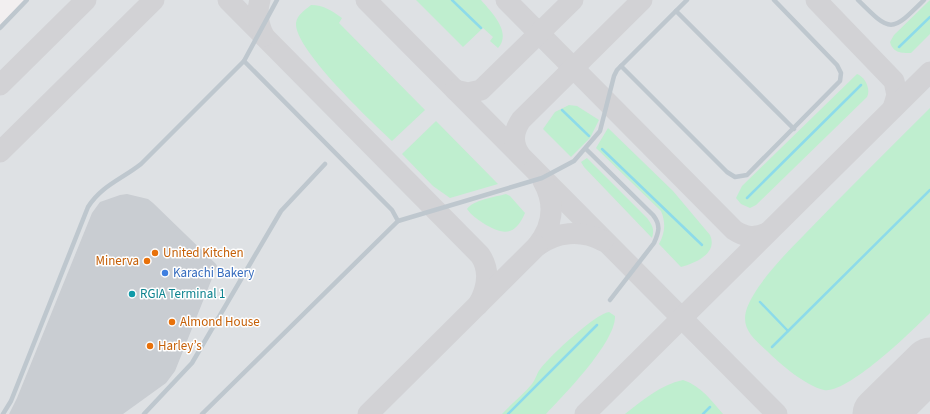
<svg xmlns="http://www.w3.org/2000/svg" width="930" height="414" viewBox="0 0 930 414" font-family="'Source Sans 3',sans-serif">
<rect width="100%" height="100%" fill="#f2eff0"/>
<path fill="#dee1e4" d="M30,0H930V414H0V29Z"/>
<g fill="#bfeecf">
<path d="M416,0H481C492,13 512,32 498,48L490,41L493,37L483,28L463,47Z"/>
<path d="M930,0V34L911,53C901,53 893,53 890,42L894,35Z"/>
<path d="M311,5C324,5 332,11 342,18L339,23L425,110L392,141C372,122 294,49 296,23C297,15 305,10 311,5Z"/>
<path d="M857,74C865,77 871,89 867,97L756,205L750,208L741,204L736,198L742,186Z"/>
<path d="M569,105L577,106L599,120L590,138L571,157L543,129L555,112Z"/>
<path d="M930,108V313C913,330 848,394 824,390C806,386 780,364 767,351C753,338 740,328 747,308C756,284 786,253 804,235C845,192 888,150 930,108Z"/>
<path d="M436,121L498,184L450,198L433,186L402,154Z"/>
<path d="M608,128L673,191L710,235C718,253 696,263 681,267L659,244C665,233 666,223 661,211L596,148Z"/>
<path d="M587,158L647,218C652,225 655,229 652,238L584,167L581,162Z"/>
<path d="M506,194L510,196L525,213C515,237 502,235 483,223C477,219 471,215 467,209C473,200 495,197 506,194Z"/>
<path d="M609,312L615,316C616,342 564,395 546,414H502C511,404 523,395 532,384C536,379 537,372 541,368C551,355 595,314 609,312Z"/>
<path d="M683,380C701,386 711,400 723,414H625C643,400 660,385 683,380Z"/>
</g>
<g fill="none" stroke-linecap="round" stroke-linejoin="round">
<g stroke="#8ddbea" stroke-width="2.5">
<path d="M452,0L481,28"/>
<path d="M899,47L930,17"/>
<path d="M562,110L589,136"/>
<path d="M602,149L702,245"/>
<path d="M747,198L861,85"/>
<path d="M760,302L788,331"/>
<path d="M772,347L930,190"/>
<path d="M508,414L597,325"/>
<path d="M703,414L710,407"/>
</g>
<g stroke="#d2d2d5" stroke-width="21">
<path d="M228,0L480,255C491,271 487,289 478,305"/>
<path d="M260,0C256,13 258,24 264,36"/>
<path d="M366,0L777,414"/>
<path d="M506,0L734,230C746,238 755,238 767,233"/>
<path d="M816,0L894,81L897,95L893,108"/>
<path d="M0,85L86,0"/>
<path d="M455,90L468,93L481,90L573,0"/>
<path d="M0,152L154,0"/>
<path d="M520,155C512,143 513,132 521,120L642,0"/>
<path d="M543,181C556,204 553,226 537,246C556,232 581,229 603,241"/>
<path d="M368,414L537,246"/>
<path d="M585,414L930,72"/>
</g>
<path stroke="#d2d2d5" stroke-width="53" d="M879,414L930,364"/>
</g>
<path fill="#c9cdd2" d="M127,194L148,199L153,203L216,264L217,266L175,371L166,383L123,414H9L17,398L92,213L100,202L120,195Z"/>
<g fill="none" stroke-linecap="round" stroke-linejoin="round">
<g stroke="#bec7ce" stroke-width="4.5">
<path d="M858,0C891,33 891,33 924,0"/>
<path d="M676,11L794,129"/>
<path d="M0,28L27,0"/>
<path d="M244,61L392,210L398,221"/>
<path d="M621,66L727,172L735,177L747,175L840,81L841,73L837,65L774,0"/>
<path d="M586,149L653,215C661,225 659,232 654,243L610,300"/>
<path d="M3,414L11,401L88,207C101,186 122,179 141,164L244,61L277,0"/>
<path d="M144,414L192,363L281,211L325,164"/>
<path d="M202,414L398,221L542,178L574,161L600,131L614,76L617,70L687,0"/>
</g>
</g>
<g fill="#e8710a" stroke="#fff" stroke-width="1.5">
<circle cx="155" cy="253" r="4"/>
<circle cx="147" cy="261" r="4"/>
<circle cx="172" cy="322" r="4"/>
<circle cx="150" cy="346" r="4"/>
</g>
<circle fill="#3f7fe0" stroke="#fff" stroke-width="1.5" cx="165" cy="273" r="4"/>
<circle fill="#0f9aa8" stroke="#fff" stroke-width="1.5" cx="132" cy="294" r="4"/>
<g text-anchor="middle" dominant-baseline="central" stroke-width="3" stroke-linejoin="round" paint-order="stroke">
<g font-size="13" fill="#c56008" stroke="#fff" text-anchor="start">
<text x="163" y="253">United Kitchen</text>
<text x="139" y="261" text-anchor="end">Minerva</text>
<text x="180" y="322">Almond House</text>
<text x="158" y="346">Harley’s</text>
</g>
<g font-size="13" fill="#366cbe" stroke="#fff" text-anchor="start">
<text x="173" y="273">Karachi Bakery</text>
</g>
<g font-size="13" fill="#0d838f" stroke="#fff" text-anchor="start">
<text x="140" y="294">RGIA Terminal 1</text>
</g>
</g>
</svg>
